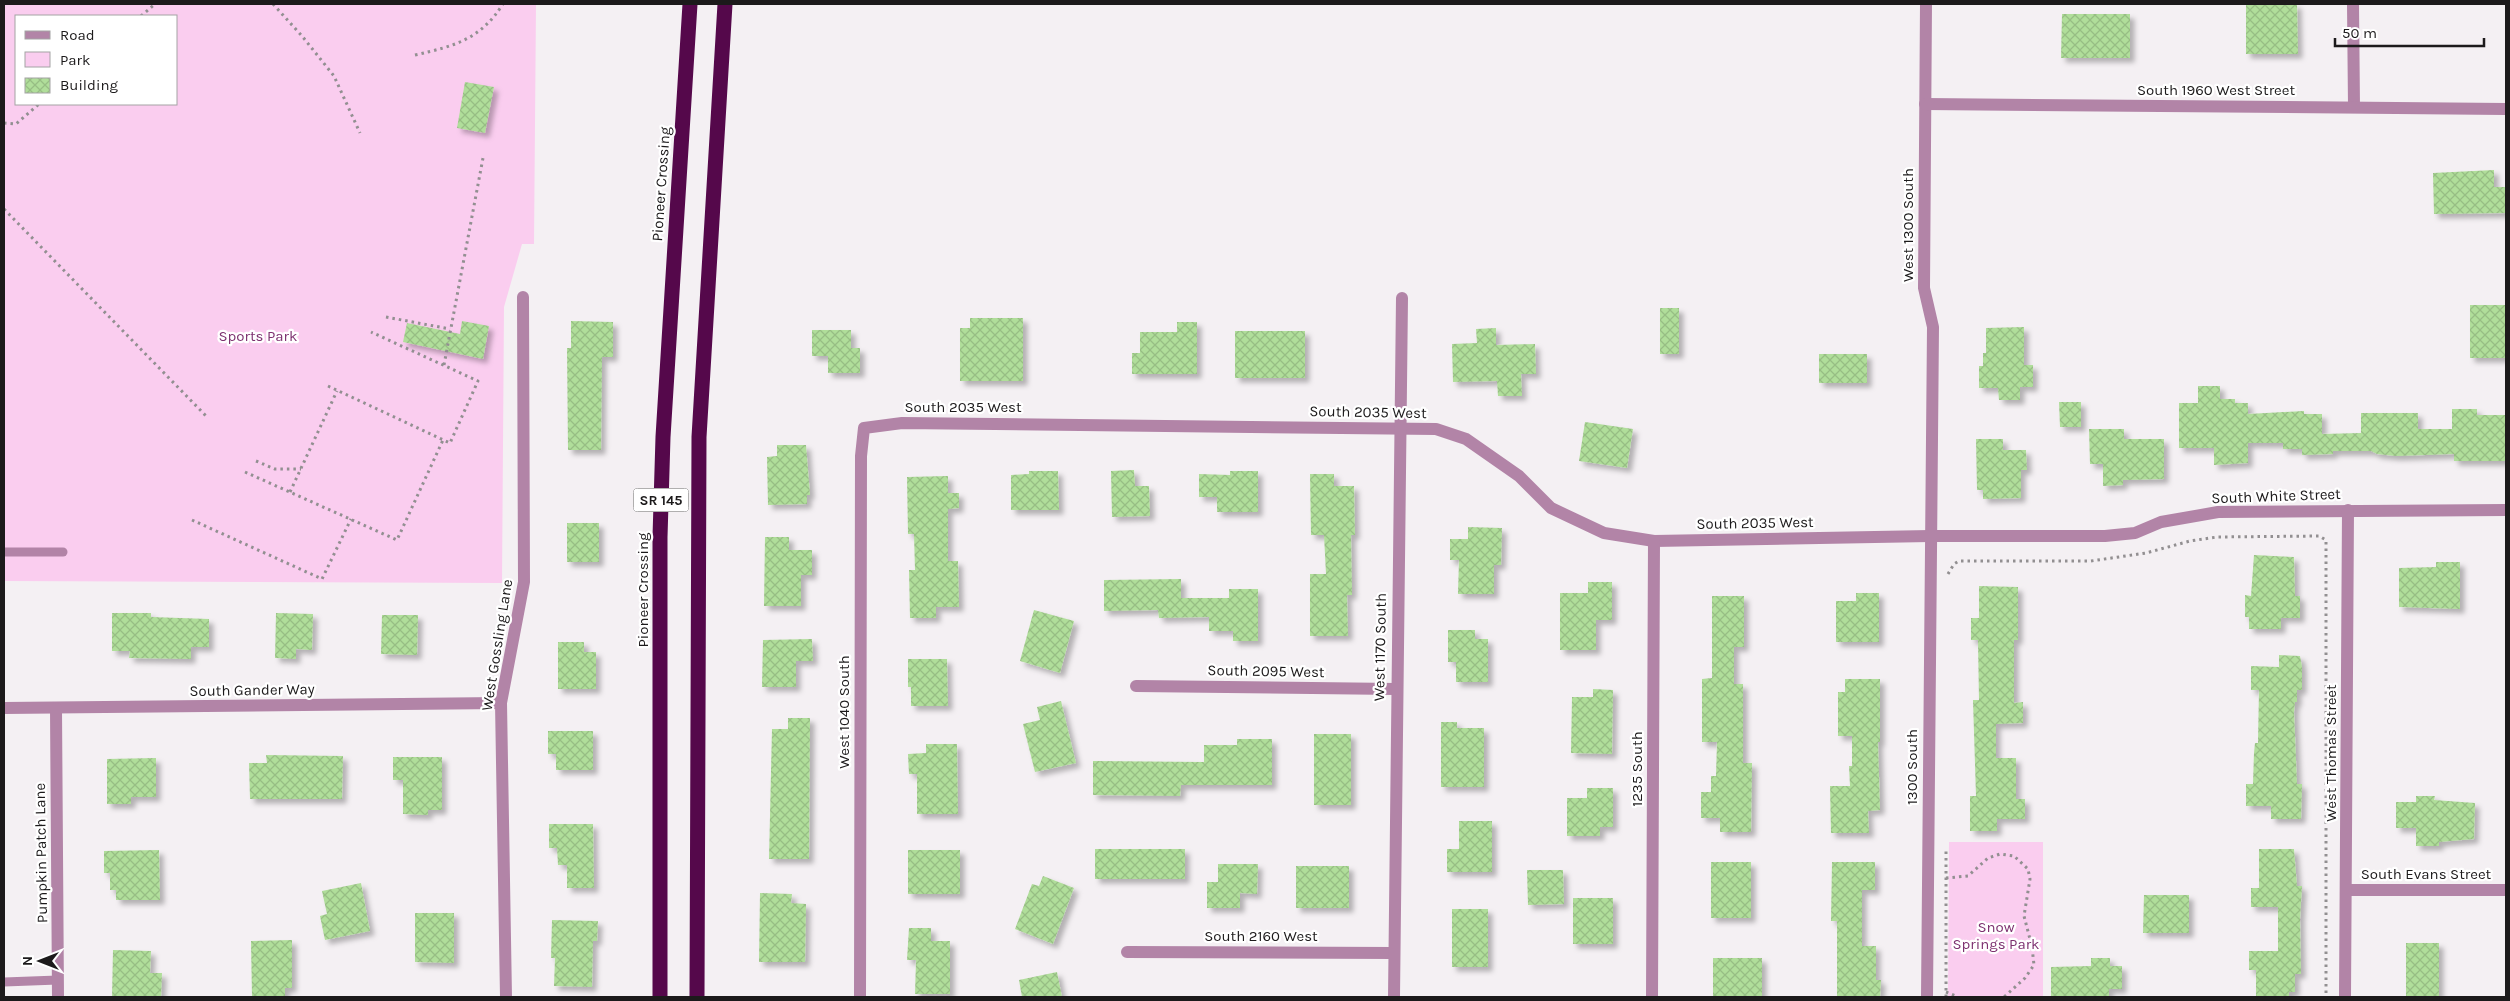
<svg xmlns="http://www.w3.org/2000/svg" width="2510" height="1001" viewBox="0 0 2510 1001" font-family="Karla,sans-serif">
<defs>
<pattern id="building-cross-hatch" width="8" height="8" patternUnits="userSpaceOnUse" patternTransform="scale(1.25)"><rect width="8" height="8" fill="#b0de9a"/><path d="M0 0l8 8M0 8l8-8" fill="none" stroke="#97be84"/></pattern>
<filter id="shadow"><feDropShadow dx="4.5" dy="4.5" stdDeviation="2.5" flood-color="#0004"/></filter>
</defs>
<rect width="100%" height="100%" fill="#f4f0f3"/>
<g fill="#facdef" fill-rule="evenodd">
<path d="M4,4H536L534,244H522L504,307L502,583L4,581ZM16,16H176V104H16Z"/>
<path d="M1949,842H2043V997H1948Z"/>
</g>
<g fill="url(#building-cross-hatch)" filter="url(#shadow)">
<path d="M2246,4H2297L2298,54H2246Z"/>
<path d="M2062,14H2130V58H2061Z"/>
<path d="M465,82L494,87L485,133L457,128Z"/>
<path d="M2494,170V187H2505L2506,213L2434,214L2433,173Z"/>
<rect x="2470" y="305" width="36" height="53"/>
<rect x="1660" y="308" width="19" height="46"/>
<path d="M970,318H1023V381H960V328H970Z"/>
<path d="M462,321L489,326L483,359L403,342L407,323L460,334Z"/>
<path d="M571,321L613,322V357H602L601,450H568L567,348H571Z"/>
<path d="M1177,322H1197V374H1132V353H1140V332H1177Z"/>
<path d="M2024,327V365H2033V387H2020V400H1999L1998,388H1979V366H1983V353H1986V328Z"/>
<path d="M1496,328V345L1535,344L1536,374H1521L1522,396H1498L1497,381L1453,382L1452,344L1477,343L1476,329Z"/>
<path d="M812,330H851V348H860V373H828V356H812Z"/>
<rect x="1235" y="331" width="70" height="47"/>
<rect x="1819" y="354" width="48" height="29"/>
<path d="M2198,386H2220V399H2235V403H2248V414L2304,411V414H2322V434L2361,433V413H2418V429H2452V409H2477V415H2506V461H2454V454L2396,456L2377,454L2371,451H2333V454L2302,455V449H2283V443H2248V463L2214,465V448H2179V403H2198Z"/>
<path d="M2059,402H2081V427H2060Z"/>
<path d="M1585,422L1633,429L1627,468L1579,461Z"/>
<path d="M2089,429H2124V439H2164V479L2123,480V485L2103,486V464H2090Z"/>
<path d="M1976,439H2003V450H2026L2027,470H2021V498L1983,499V490H1977Z"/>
<path d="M777,445H806L810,495H807V504L768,505L767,457L777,456Z"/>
<path d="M1134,470L1135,486H1149L1150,516L1112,517L1111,471Z"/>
<path d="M1029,471H1058L1059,510H1011V475L1029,474Z"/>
<path d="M1230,471H1258V512H1217V497H1199V474L1230,475Z"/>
<path d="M1310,474H1334V486H1354L1355,535H1351L1352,595H1347L1348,636H1310V574H1326L1324,535H1311Z"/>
<path d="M948,476V493H959V508L948,509V561H958L959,607H936V618H910L909,570H915L914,534H908L907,477Z"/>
<rect x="567" y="523" width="32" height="39"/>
<path d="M1468,527L1502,528L1501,565H1494V594H1458L1459,560H1450V539H1468Z"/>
<path d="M765,537H789V550H812V575H801V606H764Z"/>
<path d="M2254,555L2294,557L2295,596H2300V618H2281V629H2249V617H2245V595L2251,596Z"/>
<path d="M2436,562H2460V609L2399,607V568L2436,567Z"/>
<path d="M1181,579V598H1229V589H1258V641H1233V631H1209V617L1159,618L1158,610L1104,611V580Z"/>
<path d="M1588,582H1612V620H1596V650H1560V593H1588Z"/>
<path d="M1979,586L2018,587V640H2014V703L2023,702V723L1996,724V758H2016V799H2025V819H1997V831H1970V796H1976L1973,700H1979L1978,640H1971V618H1979Z"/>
<path d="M1856,593H1879V642H1836V601H1856Z"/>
<path d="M1712,596H1744V647H1734V684H1743V763H1752L1751,832H1720V818H1701V792H1711V776H1716L1717,742H1702V679L1712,678Z"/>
<path d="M1034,610L1074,621L1060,673L1020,661Z"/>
<path d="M112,613H151V617L209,619V647H191V659L129,658L130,651H112Z"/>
<path d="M276,613L313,614L312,650L296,649V659L275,658Z"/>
<path d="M382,615H418L417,655L381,654Z"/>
<path d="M1448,630H1475V639H1488V682H1456V662H1448Z"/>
<path d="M812,639L813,661H796V687H762L763,640Z"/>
<path d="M558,642H584V652H596V689H558Z"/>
<path d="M2279,655L2300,656L2302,667V690H2297V702H2295L2294,712L2297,784H2302L2301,819H2271V806H2246V784H2253L2254,753L2255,743H2258L2259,690H2251V666L2279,667Z"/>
<path d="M908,659H947L948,706H911V687H908Z"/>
<path d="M1845,679H1880V742H1878L1880,810L1868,811L1869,833H1831L1830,786H1850L1849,766H1852V736H1838V692H1845Z"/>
<path d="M1593,689L1613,690L1612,754L1571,753L1572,697H1593Z"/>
<path d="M1061,701L1076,763L1035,772L1023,724L1040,720L1037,707Z"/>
<path d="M788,718H810L809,859H769L772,729H788Z"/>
<path d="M1441,722H1457V728H1484V787H1441Z"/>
<path d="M548,731H593V770H556V754H548Z"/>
<rect x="1314" y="734" width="37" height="71"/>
<path d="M1237,739H1272V785H1181L1180,796L1093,795V761L1204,762V745H1237Z"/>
<path d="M926,744H957L958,814H917V774H909L908,754L926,753Z"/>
<path d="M266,755L343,756L342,799H250L249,763H267Z"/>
<path d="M393,757H442V810H428V815L403,814V780H393Z"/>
<path d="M156,758V797H131V804H107V759Z"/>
<path d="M1587,788H1613V827H1600V836H1567V798H1587Z"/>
<path d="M2416,796H2435L2434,800L2475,803L2474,839L2439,842V846H2416V828H2396V802H2416Z"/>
<path d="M1459,821H1492V872H1447V849H1459Z"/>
<path d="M549,824H593L594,888H567V865H558L557,848H549Z"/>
<rect x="1095" y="849" width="90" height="30"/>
<path d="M2259,849H2294L2297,886H2302L2300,919L2301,974H2295V992H2289V997H2256V970H2249V951H2278V907H2251V888H2259Z"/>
<path d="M159,850L160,900H116V890H110V873H104V851Z"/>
<rect x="908" y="850" width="52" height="44"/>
<rect x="1711" y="862" width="40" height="56"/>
<path d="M1832,862H1875V890H1862V946H1876V980H1881L1880,997H1837V921H1831Z"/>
<path d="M1218,864H1258L1257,894L1240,893V908H1207V882H1218Z"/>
<rect x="1296" y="866" width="53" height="42"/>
<path d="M1527,870H1563L1564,904L1528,905Z"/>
<path d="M1043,876L1074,888L1053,944L1015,929L1032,884L1039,886Z"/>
<path d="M361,883L370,931L325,940L320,916L327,914L322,891Z"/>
<path d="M760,893L792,894L791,903L806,904L805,962H759Z"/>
<path d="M2144,895H2189V933H2143Z"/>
<rect x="1573" y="898" width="40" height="46"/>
<rect x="1452" y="909" width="36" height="58"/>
<path d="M415,913H454V963L415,962Z"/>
<path d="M552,920L598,921L597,941H593L592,987L554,986L555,958H551Z"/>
<path d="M909,928H931V941H950V994H915L916,960H907Z"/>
<path d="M292,940V988H285V997H252L251,941Z"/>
<rect x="2406" y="943" width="33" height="54"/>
<path d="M113,950L151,951L150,973H162L161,997H112Z"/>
<rect x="1713" y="958" width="49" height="39"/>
<path d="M2091,958H2110V966H2122V989H2109V997H2051V967L2091,966Z"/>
<path d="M1057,972L1062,997H1022L1019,980Z"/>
</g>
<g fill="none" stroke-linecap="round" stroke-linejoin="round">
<g stroke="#928f91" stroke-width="3" stroke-dasharray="2.5 4" stroke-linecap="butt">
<path d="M273,4L302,36L334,76L360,133"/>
<path d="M141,16L155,4"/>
<path d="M415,55C454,46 480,40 503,4"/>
<path d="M4,123L16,124L39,104"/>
<path d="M4,209L208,418"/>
<path d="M386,317L450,329"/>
<path d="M444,365L483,158"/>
<path d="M328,386L450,443L478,381L371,332"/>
<path d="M256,461L275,469H301"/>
<path d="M245,472L397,540L443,440"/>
<path d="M290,492L337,391"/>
<path d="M192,520L322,579L351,519"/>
<path d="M1948,574L1954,564L1959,561H2091L2146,553L2190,541L2217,537L2319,536L2326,540V997"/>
<path d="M1946,878L1968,876L1988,858L2000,854L2014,856L2028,869L2030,879L2024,916L2032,947L2034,965L2025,978L2004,997"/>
<path d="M1946,992L1958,997"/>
<path d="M1946,997V848"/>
</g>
<g stroke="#b284a7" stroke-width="9">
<path d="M4,552H63"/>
<path d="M4,982L58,980"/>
</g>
<g stroke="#b284a7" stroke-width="12">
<path d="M1926,4L1924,288L1933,327L1927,997"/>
<path d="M2353,4L2354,107"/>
<path d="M1925,104L2506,109"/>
<path d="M1136,686L1396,689"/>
<path d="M4,708L501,703"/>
<path d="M56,709L58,997"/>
<path d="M2346,890H2506"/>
<path d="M1127,952L1394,953"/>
<path d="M506,997L501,703L524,582L523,297"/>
<path d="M860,997L861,456L864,428L902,423L1436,429L1466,439L1519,476L1551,508L1604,533L1654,541L1930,536H2105L2135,533L2161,522L2218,512L2506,510"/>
<path d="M1394,997L1402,298"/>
<path d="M1652,997L1654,541"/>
<path d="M2345,997L2348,510"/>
</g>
<g stroke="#55084b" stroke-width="15">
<path d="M660,997V537L663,437L690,4"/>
<path d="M697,997L699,437L725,4"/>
</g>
</g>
<g text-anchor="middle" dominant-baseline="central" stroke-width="4.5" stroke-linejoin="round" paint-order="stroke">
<rect fill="#fff" stroke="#605f5f" stroke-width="1" x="633.5" y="488.5" width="55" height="23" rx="4"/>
<g font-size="14" font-weight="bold" fill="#1c1a1b">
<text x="661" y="500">SR 145</text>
</g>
<g font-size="15" fill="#1c1a1b" stroke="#fff">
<text x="2216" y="90">South 1960 West Street</text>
<text transform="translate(661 184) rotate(-86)">Pioneer Crossing</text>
<text transform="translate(1908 225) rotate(-90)">West 1300 South</text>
<text x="963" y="407">South 2035 West</text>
<text transform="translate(1368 412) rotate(1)">South 2035 West</text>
<text transform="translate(2276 496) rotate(-2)">South White Street</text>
<text transform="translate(1755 523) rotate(-1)">South 2035 West</text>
<text transform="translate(643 590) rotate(-90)">Pioneer Crossing</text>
<text transform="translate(497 645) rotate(-81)">West Gossling Lane</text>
<text transform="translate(1380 647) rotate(-89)">West 1170 South</text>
<text transform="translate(1266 671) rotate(1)">South 2095 West</text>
<text transform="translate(252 690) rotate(-1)">South Gander Way</text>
<text transform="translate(844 712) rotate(-90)">West 1040 South</text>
<text transform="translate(2331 753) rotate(-90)">West Thomas Street</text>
<text transform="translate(1912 767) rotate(-90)">1300 South</text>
<text transform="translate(1637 769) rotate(-90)">1235 South</text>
<text transform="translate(41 853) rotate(-91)">Pumpkin Patch Lane</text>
<text x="2426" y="874">South Evans Street</text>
<text x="1261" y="936">South 2160 West</text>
</g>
<g font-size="15" fill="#7d3170" stroke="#fff">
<text x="258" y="336">Sports Park</text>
<text x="1996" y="927">Snow<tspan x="1996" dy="17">Springs Park</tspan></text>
</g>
</g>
<rect width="2510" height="1001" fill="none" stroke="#1c1a1b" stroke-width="10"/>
<rect x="15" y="15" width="162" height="90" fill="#ffffff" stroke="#a4a3a4"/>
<rect x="25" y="31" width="25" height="8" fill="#b284a7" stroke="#a4a3a4"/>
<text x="60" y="40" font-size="15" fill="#1c1a1b">Road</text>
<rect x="25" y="52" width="25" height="15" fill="#facdef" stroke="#a4a3a4"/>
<text x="60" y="65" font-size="15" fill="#1c1a1b">Park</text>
<rect x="25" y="78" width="25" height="15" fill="url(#building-cross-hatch)" stroke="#a4a3a4"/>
<text x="60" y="90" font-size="15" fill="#1c1a1b">Building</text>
<g transform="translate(40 961) rotate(270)" stroke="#ffffff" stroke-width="4" paint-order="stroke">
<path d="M0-4L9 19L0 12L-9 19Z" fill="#1c1a1b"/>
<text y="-8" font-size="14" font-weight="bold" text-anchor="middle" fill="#1c1a1b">N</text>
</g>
<path d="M2335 38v8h149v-8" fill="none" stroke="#1c1a1b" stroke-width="2.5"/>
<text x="2342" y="38" font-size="15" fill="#1c1a1b" stroke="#ffffff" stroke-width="4" paint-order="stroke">50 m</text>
</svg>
